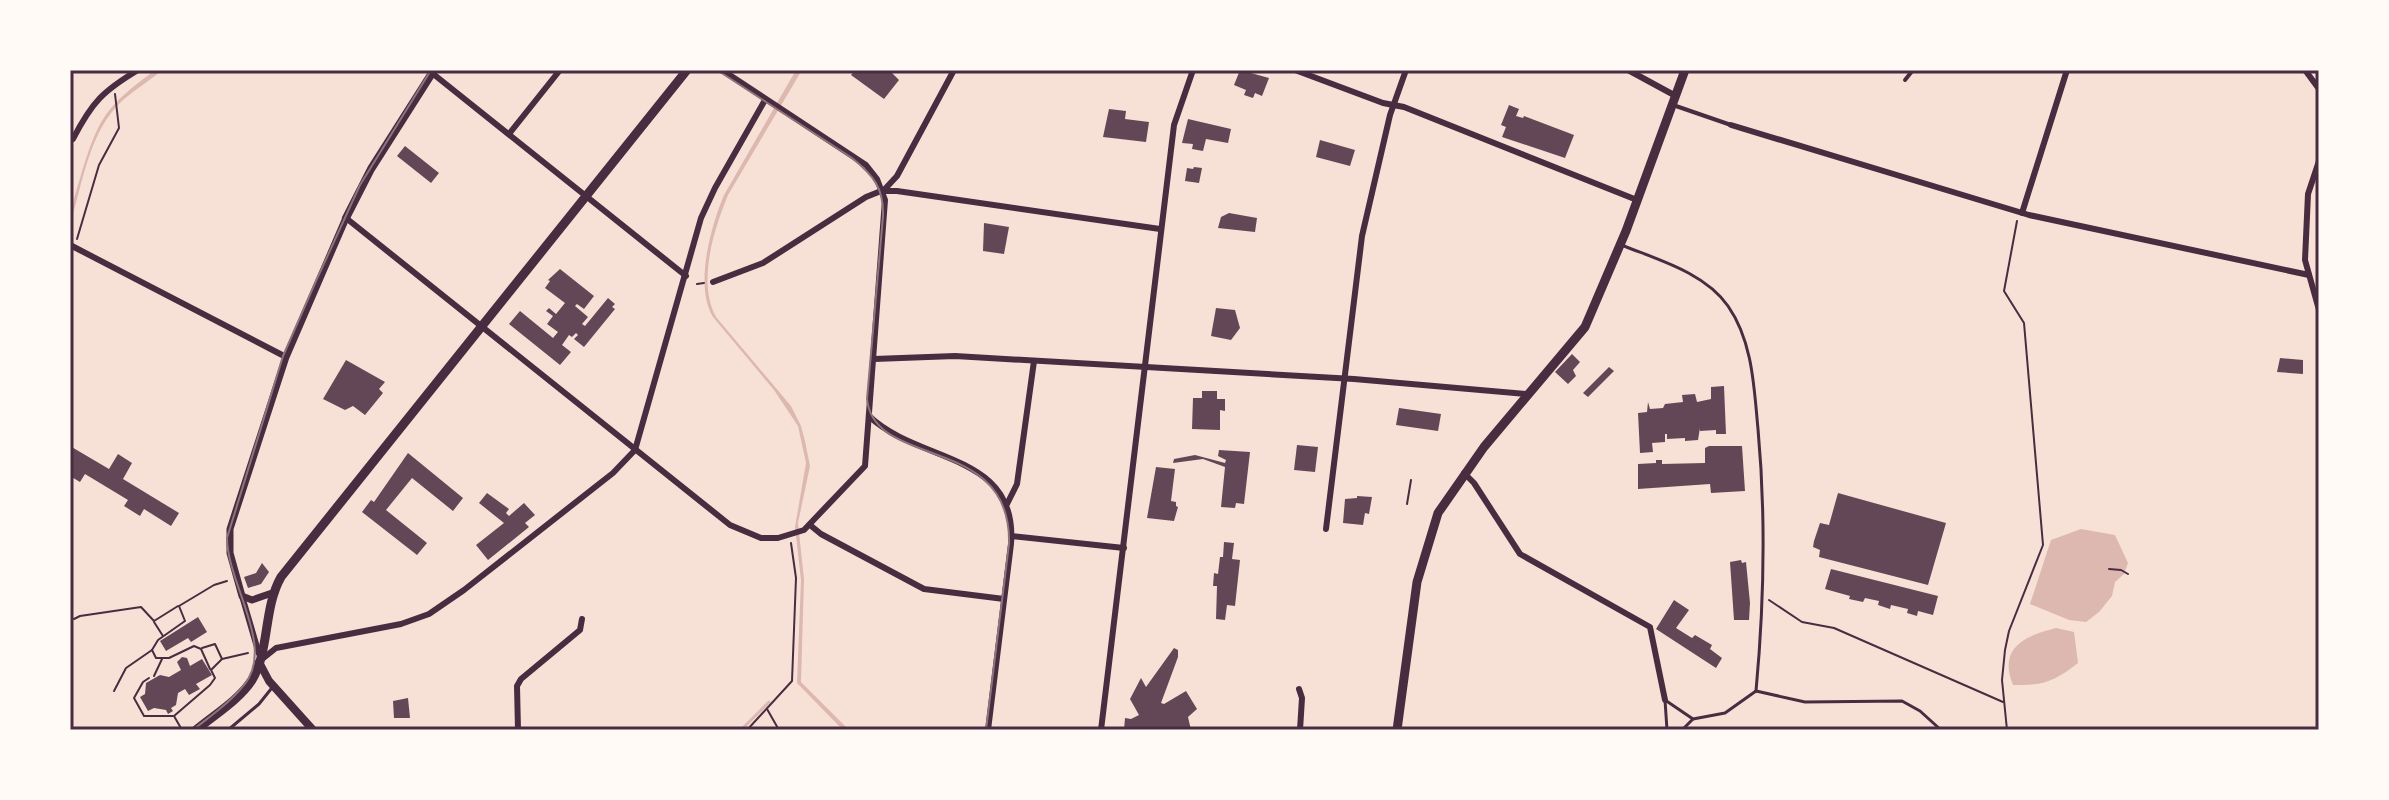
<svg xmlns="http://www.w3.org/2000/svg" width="2389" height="800" viewBox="0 0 2389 800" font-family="'Times New Roman',serif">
<rect width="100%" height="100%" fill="#f7e1d7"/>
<g fill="#dcb8b0">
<path d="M155,70H163C150,80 136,89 123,100C89,131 83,182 70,225C70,207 76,192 81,175C99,116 106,107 155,70Z"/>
<path d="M796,70H802L728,195C714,229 697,282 716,317L791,406L801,426L805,441L810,466L798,523L804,579L801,682L849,730H844L839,726L797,683L801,580L795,527L806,463L798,426L774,390L713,317C694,286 711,226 724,195Z"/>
<path d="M2081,529L2115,535L2128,563L2124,574L2115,582L2112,596L2099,612L2086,622L2069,620L2030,604L2051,540Z"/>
<path d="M2056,628L2074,632L2078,663C2055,681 2043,686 2013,685C1998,648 2024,636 2056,628Z"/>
</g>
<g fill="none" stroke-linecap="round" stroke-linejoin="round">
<path stroke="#dcb8b0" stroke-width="3" d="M741,730L769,702"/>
</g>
<g fill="#644757">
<path d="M855,70H889L899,80L884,99L851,75Z"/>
<path d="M1240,70L1269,78L1262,96L1255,93L1253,98L1244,95L1246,90L1234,85Z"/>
<path d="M1509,105L1519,109L1516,116L1523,118L1524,116L1574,135L1565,158L1502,137L1506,127L1501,125Z"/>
<path d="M1109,109L1126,111L1125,119L1149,122L1146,142L1103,137Z"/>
<path d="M1188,119L1231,129L1228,143L1206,139L1203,151L1192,149L1193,144L1182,143Z"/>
<path d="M1320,140L1355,150L1350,166L1316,157Z"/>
<path d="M405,146L439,173L431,183L397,156Z"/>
<path d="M1194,167L1202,168L1199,183L1185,181L1187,168L1193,169Z"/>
<path d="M1229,213L1257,218L1255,232L1218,228L1221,217Z"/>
<path d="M984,223L1009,227L1004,254L983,251Z"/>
<path d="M560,269L594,296L584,309L577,304L575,306L588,317L582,324L585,326L608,298L615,304L612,307L615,309L584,347L574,339L578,335L576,333L572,337L569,335L562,345L571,352L560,365L509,324L520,311L553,338L558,332L547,324L553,316L546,311L549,308L556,314L565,303L545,288L550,281L548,280Z"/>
<path d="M1216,308L1235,310L1240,328L1231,340L1211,336Z"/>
<path d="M1572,354L1580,362L1573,370L1576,376L1568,384L1555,372Z"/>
<path d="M2280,358L2303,360V374L2277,372Z"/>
<path d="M346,360L385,382L379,389L383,393L365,415L353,406L345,410L323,399Z"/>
<path d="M1609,367L1614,371L1588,397L1583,393Z"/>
<path d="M1724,386L1726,434H1716V430L1700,431V428L1698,440L1685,441V438L1667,439V434H1665V442L1652,443L1653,452L1640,453L1638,413L1647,412L1648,402L1650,409L1663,408L1665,404L1683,402L1682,395L1695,394L1697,402L1711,399V387Z"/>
<path d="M1202,391H1217V399H1225V411L1220,410V430L1192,429L1193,398H1202Z"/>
<path d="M1399,408L1441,414L1438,431L1396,425Z"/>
<path d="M1297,445L1318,447L1315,472L1294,470Z"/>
<path d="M70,446L109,469L118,454L132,463L123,479L179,513L171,526L144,509L140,516L124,506L128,500L85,474L80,482L70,476Z"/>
<path d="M1709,446H1742L1745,491L1711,493L1710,484L1638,489V464L1656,463V460H1662V464L1705,463V448Z"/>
<path d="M1219,450L1250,452L1244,504L1236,503L1235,508L1221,507L1225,467L1203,459L1173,463L1174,459L1195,455L1225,463L1226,460L1218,456Z"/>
<path d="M408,453L463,498L453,511L412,478L386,510L427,543L417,555L362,512L371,500L374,502Z"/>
<path d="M1156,467L1175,469L1171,501L1176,502V506L1178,507L1174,521L1147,518Z"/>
<path d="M487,493L509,509L506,513L509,516L524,503L535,515L525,523L529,527L488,560L476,545L504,523L479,503Z"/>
<path d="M1838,493L1946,523L1928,585L1819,557L1820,550L1813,547L1814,541L1820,523L1829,525Z"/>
<path d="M1357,496L1372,497L1369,514L1365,513L1363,525L1343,523L1345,499L1357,498Z"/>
<path d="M1224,542L1234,543L1232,559L1240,560L1235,606L1227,605L1225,620L1216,619L1217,586H1213L1214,573L1218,574L1220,557H1223Z"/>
<path d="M1741,560L1742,563L1746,562L1750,603L1749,620H1734L1730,562Z"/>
<path d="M262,563L269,572L261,584L248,588L244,577L256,573Z"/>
<path d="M1831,569L1938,596L1933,615L1918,611L1917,616L1907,613L1908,609L1891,605L1890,609L1878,605L1879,601L1865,598L1863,602L1849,599L1850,596L1825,589Z"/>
<path d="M1674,600L1689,610L1676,628L1692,638L1695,635L1712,645L1710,649L1722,658L1716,668L1656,629Z"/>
<path d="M198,617L207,632L191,642L188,638L166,651L160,641Z"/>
<path d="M1174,648L1178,650V657L1161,703L1164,704L1186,691L1197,709L1188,717L1191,730H1124L1125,718L1131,719L1139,715L1130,699L1141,678L1146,687Z"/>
<path d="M182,657L187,658L190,666L202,659L212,675L196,684L200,689L189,695L185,689L178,693L176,705L171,708L173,711L168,714L166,710L154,708L148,711L140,697L145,694L146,683L160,675L169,677L181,670L177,662Z"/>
<path d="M408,698L410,718H394L393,701Z"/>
</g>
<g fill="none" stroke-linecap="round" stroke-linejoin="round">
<g stroke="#4a2c40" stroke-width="2">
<path d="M77,239L99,165L119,128L115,94"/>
<path d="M697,284L704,283"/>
<path d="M1407,504L1411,480"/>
<path d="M2109,569L2121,570L2128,574"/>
<path d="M1769,600L1802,622L1834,628L2003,702"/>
<path d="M74,619L80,616L141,607L154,621L178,606"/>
<path d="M154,622L163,636"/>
<path d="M202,648L215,644L222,659"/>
<path d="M152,650L156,658H169L194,646L201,649L210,669"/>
<path d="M154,676L162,659"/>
<path d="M149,678L143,682L134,698L144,716H173"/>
<path d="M114,691L126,668L152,650L158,640L185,621L179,606L214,585L227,581"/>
<path d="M767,709L779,730"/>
<path d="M182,730L174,716L210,685L215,678L211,670L222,659L248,653"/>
<path d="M747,730L792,681L796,578L791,543"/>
<path d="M2007,730L2002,680L2005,650L2009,631L2043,545L2024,323L2004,291L2017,221"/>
</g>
<g stroke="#4a2c40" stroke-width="3">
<path d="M1624,246C1659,260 1705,273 1728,306C1753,342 1754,388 1758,429C1766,516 1764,605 1756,691"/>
<path d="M1756,691L1805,702L1902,701L1920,711L1941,730"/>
<path d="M1665,700L1693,719L1725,713L1756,691"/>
<path d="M1665,700L1667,730"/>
<path d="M228,730L259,704L271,689"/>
<path d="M1682,730L1693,719"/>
</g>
<g stroke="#4a2c40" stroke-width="4">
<path d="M1905,80L1913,70"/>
<path d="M1673,105L1731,125"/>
</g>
<g stroke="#4a2c40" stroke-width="6">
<path d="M1295,70L1383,103L1404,107L1637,200"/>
<path d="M1628,70L1674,95"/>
<path d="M2305,70L2319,89"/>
<path d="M432,73L686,276"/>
<path d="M1731,125L2029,215L2309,275"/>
<path d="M509,134L560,70"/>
<path d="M73,139C92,102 103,91 138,70"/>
<path d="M2319,161L2308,194L2305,260L2319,310"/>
<path d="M884,190L897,176L954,70"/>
<path d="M2022,213L2067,70"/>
<path d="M346,218L730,525L761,538H778L804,530L865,466L885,200L877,179L866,165L722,70"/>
<path d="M72,246L286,357"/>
<path d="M713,282L763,263L866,197L881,191H897L1160,229"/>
<path d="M874,359L955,356L1354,379L1527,394"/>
<path d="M869,416C919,464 1018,452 1011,544L988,730"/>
<path d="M1464,473L1474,483L1520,554L1650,627L1665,700"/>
<path d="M1007,504L1017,484L1034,361"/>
<path d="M810,525L821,534L924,589L1004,599"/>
<path d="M1326,529L1362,236L1390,115L1406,70"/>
<path d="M1011,536L1124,548"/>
<path d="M242,596L259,654"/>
<path d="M261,660L276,648L401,624L429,614L464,590L613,473L635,450L701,218L715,188L765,100"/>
<path d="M1299,689L1302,698L1300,730"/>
<path d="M518,730L517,686L521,679L580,630L582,619"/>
<path d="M1101,730L1174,125L1193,70"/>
</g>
<path stroke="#4a2c40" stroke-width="7" d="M272,593L252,600L242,596L230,553V529L286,357L346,218"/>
<g stroke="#4a2c40" stroke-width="8">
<path d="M346,218L371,169L434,70"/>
<path d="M259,662L269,681L313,730"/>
</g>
<g stroke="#4a2c40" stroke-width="9">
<path d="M196,730C214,715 239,700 252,680C270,650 263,609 281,577L687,70"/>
<path d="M1397,730L1417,582L1438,513L1484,447L1585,327L1626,231L1685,70"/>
</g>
<g stroke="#8f747c" stroke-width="2">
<path d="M717,70L852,158C873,175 884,188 883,216L867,399C874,470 1012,433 1009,544L986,730"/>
<path d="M193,730C210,716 230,703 244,685C276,647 227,583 227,538L283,356L316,281L360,185L431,70"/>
</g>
</g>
<rect width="2389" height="800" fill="none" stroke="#fffaf5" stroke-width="144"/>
<rect x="72" y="72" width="2245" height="656" fill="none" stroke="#4a2c40" stroke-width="3"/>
</svg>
